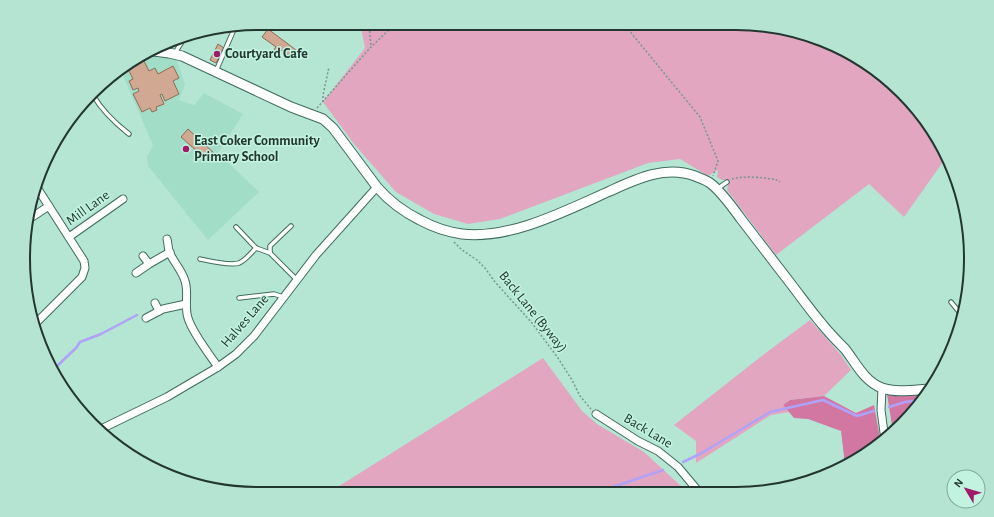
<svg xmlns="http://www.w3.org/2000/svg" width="994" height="517" viewBox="0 0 994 517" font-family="'Alegreya Sans',sans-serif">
<rect width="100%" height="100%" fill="#b5e6d4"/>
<path fill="#a2ddc8" d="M150,53H162L176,58L185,85L179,100L194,105L204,93L243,114L218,153L259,192L208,240L148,166L147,157L153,145L120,69Z"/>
<g fill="#e2a6c1">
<path d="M360,23H751L840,47L913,103L945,159L904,217L869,184L776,255L727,190L728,185L725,180H722L717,177L718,170L708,176L680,159L648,163L500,219L468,224L434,214L396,192L354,144L323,102L365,48Z"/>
<path d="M810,320L841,355L851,370L824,396L790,400L783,405L789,412L771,415L696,463V441L674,425L763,355Z"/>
<path d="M543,358L582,411L597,424L644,452L681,486L685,492L328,493Z"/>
</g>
<g fill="#d277a2">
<path d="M927,393L913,414L893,432L887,394L908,395Z"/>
<path d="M824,396L856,413L874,405L881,444L845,465L841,431L808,419L794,418L783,405L790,400Z"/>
</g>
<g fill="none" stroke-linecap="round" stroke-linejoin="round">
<g stroke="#b0a1f9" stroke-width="2.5">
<path d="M54,369L76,348L80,342L101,334L137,315"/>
<path d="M889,407L905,402L922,400"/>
<path d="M683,462L700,454L770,412L823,400L857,416L874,411"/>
<path d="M598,492L663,470"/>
</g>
</g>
<g fill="#d1a992" stroke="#8e6a55">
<path d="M268,29L296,50L290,57L281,50L278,54L273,51L276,47L262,37Z"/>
<path d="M218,44L224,48L216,63L210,60Z"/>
<path d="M143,59L149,71L155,68L158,74L173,66L179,78L173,81L179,94L165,101L162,94L160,95L164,104L156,107L157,110L152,112L150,108L142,112L133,94L139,91L138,88L133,90L129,81L133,79L127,67L131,65V63L137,60L138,61Z"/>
<path d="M188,129L215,154L208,161L181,137Z"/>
</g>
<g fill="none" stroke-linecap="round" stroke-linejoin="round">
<g stroke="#3e6c5d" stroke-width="5.5">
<g id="service">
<path d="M175,53L186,35"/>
<path d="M216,71L235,27"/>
<path d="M93,95C102,111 115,123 129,134"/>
<path d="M717,189L727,182"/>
<path d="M291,226L270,246V253L297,280"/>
<path d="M236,227L256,248L270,253"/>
<path d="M200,259C209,261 231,266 239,263C246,260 251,253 256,248"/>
<path d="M239,298L274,294L283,297"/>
<path d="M951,302L960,313"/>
</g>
</g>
<g stroke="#3e6c5d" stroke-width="9">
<g id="minor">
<path d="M29,219L49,206"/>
<path d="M69,237L123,199"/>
<path d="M167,239C168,243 168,247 169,251C173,262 182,270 185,281C189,293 184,306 188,318C192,332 209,354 218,367"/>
<path d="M143,256L149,264"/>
<path d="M136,273L149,264L170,252"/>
<path d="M155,303L159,311"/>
<path d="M146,318L163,309L186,304"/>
<path d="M35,324L82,277L85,268L84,261L36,186"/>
<path d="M882,388L881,410L885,440"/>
<path d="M596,414L638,441L658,451L678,467L699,492"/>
<path d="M99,430L167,397L218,367L236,354L254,336L316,255L377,187"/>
</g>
</g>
<g stroke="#3e6c5d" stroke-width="11">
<path id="tertiary" d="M154,51L169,53L182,56L291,107L323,119L333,128L377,187C389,201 404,212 420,220C433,227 447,232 462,234C510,240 567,210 610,191C636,179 665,165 695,176C699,178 706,180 710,183C721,191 733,208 741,219C758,241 774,262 791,284C801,297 811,311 822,324C829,333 837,341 845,349C856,363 864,381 882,388C896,393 914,390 929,389"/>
</g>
<g stroke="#74988b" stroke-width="1.5" stroke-dasharray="2 2" stroke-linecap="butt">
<path d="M369,23L371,47"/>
<path d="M623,23L700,117L718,161L713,176"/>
<path d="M323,102V95L329,67"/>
<path d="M317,108L371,47L396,23"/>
<path d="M732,179C740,176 762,177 771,179C775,179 777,180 780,182"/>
<path d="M454,242L462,250L477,260L485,268L495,282L532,323L558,358L572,380L580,396L591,409"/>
</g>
<use href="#service" stroke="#fff" stroke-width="3.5"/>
<use href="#minor" stroke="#fff" stroke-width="7"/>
<use href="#tertiary" stroke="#fff" stroke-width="9"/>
</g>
<g fill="#a01a68" stroke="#c2f3e1" stroke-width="1.5">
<circle cx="217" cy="54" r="4"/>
<circle cx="186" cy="149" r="4"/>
</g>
<g text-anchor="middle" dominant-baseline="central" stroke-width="3" stroke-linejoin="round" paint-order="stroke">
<g font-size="14" font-weight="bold" fill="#233730" stroke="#c2f3e1" text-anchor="start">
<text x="225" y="54">Courtyard Cafe</text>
<text x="194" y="141">East Coker Community<tspan x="194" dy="16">Primary School</tspan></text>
</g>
<g font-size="14" fill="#233730" stroke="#c2f3e1">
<text transform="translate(88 208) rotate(-36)">Mill Lane</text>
<text transform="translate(533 312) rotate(51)">Back Lane (Byway)</text>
<text transform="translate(245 321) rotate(-49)">Halves Lane</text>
<text transform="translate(648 431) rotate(31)">Back Lane</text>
</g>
</g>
<path d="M0 0H994V517H0ZM258 30H736A228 228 0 0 1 964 258V259A228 228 0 0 1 736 487H258A228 228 0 0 1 30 259V258A228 228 0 0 1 258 30Z" fill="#b5e4d3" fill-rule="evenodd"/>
<path fill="none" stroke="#233730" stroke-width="2" d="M258 30H736A228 228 0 0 1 964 258V259A228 228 0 0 1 736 487H258A228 228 0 0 1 30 259V258A228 228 0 0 1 258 30Z"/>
<g transform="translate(966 489) rotate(308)"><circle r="19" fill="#c2f3e1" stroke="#82a89a"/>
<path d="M0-3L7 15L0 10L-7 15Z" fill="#a01a68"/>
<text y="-6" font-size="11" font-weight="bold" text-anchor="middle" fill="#233730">N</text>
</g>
</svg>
